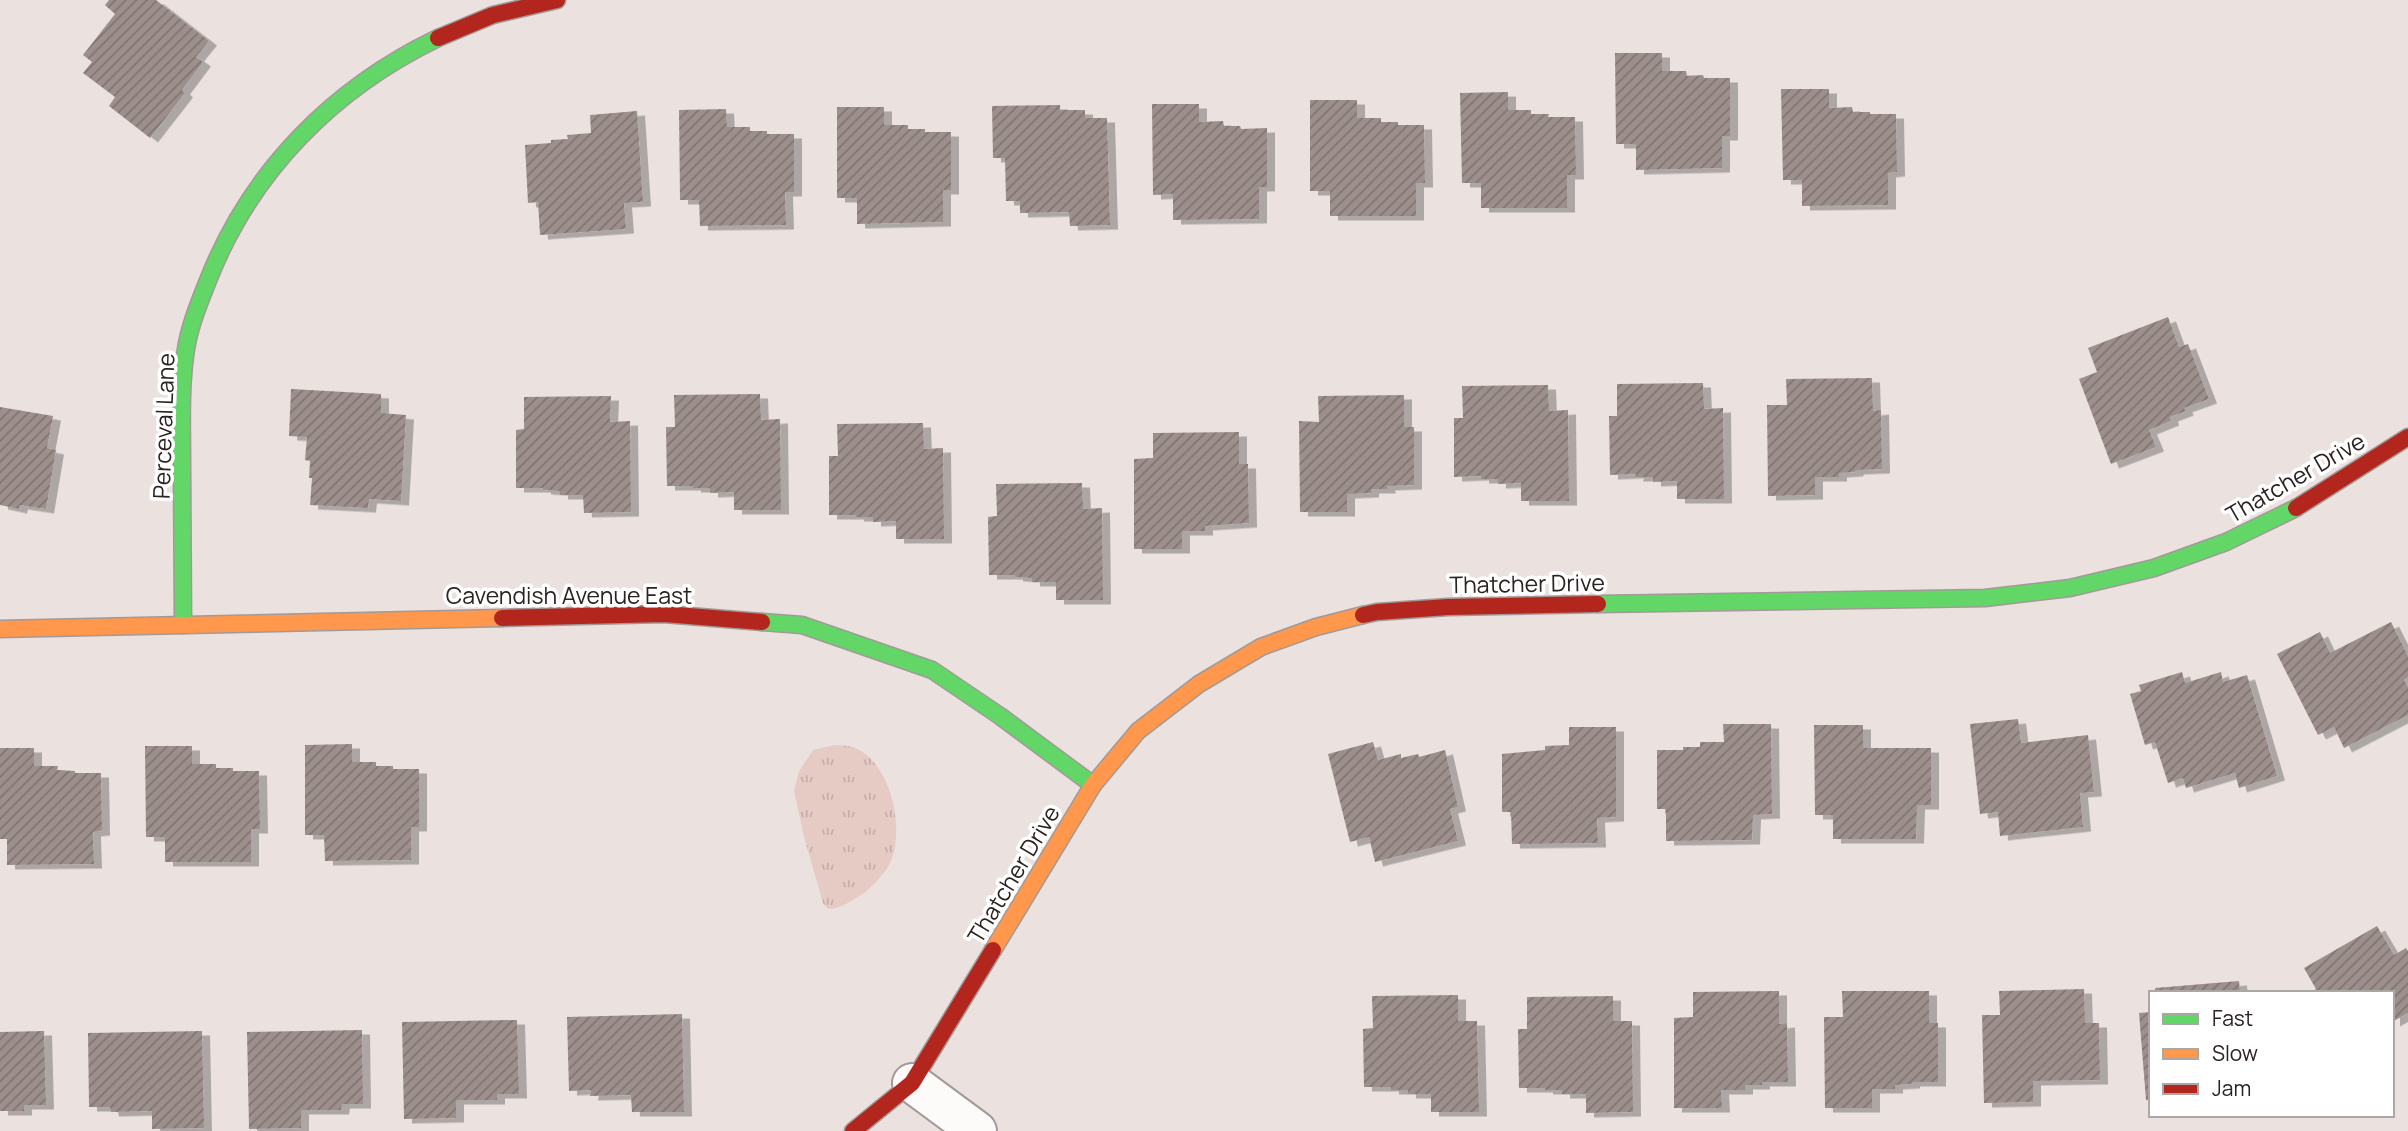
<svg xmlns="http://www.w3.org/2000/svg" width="2408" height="1131" viewBox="0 0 2408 1131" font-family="Manrope,sans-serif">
<defs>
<pattern id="park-tufts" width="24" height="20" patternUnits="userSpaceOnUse" patternTransform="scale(1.75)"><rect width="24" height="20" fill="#e6cbc5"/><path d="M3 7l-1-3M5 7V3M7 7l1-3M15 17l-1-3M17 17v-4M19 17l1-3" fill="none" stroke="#c5aea9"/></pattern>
<pattern id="building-hatch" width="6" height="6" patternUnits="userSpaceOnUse" patternTransform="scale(1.75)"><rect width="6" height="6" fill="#9d908c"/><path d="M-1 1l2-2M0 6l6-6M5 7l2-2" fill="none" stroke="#807572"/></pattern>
<filter id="shadow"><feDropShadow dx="8" dy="4.5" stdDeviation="0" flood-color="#0004"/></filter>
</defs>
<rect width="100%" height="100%" fill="#ebe2df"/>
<path fill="url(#park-tufts)" d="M834,745C841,746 849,745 855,748C892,763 907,834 888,867C881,878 869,890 858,897C848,903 839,909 828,909L823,903L804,837L794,791L799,771L813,750Z"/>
<g fill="url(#building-hatch)" filter="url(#shadow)">
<path d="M109,0H156L209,41L196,57L203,62L182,90L185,93L150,138L109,106L115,97L83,73L92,62L83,55L115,14L105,5Z"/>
<path d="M1615,53H1662V71H1686L1687,76L1703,75L1704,78H1730V136H1722V168L1636,170V144H1616Z"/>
<path d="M1781,89H1829V108L1852,107L1853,112H1870V114H1896L1897,172L1888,173V205L1802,206V180H1783Z"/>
<path d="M1508,92V110H1531V114H1549L1548,117H1575L1576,175H1567V208H1481V183H1462L1460,93Z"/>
<path d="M1310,100H1357V118H1381V122H1398V125H1424L1425,183H1416V216H1330V191H1310Z"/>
<path d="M1152,104H1199V122L1223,121L1224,126H1240L1241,129L1267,128V187H1259V219L1173,220V194L1153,195Z"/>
<path d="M1060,105V110H1085V118H1107L1110,225L1070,226L1069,212L1020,213V201H1006L1005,158H993L992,106Z"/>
<path d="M837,107H884V125H908V129H925V132H951V190H943V222L857,224V198H837Z"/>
<path d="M726,109L727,127H750V131H767V134H794V192H785L786,225L700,226L699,200H680L679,110Z"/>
<path d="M637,111L643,202L624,203L626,229L540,235L538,202L528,203L525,145L551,143V140L568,139L567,135L591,133L590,115Z"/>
<path d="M2168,317L2179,347L2188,344L2209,399L2184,408L2186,411L2170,417L2171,421L2149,430L2156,447L2111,464L2079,379L2097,372L2088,348Z"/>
<path d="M1872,378L1873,411L1881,410L1882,469L1856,470L1855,472L1839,473V477H1815V495L1768,496L1767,405H1787L1786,379Z"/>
<path d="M1703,383L1704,409L1723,408L1724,499H1677V481L1653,482V477H1635L1636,474L1610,475L1609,416H1617V384Z"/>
<path d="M1548,385L1549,411L1568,410L1569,501H1521V483L1498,484V479H1481V476L1454,477V418H1463L1462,386Z"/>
<path d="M291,389L381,394V413L406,415L401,501L369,499L368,508L310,505L312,478H309L310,461L305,460L307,437L289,436Z"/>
<path d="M760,394L761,420L780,419L781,510H734V492L710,493V488H693V486H667L666,427H675L674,395Z"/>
<path d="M1404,395V427H1414V485L1387,486L1388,489H1371V493L1347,494V512H1300L1299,421L1319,422L1318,396Z"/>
<path d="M611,396L610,422L630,421L631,512L584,513L583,495H560V491L543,490V488H516V430L524,429V397Z"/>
<path d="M0,407L53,416L47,448L56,450L46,509L20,505L19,509L0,505Z"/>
<path d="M923,423L924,449L943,448L944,539H896V521L873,522V517H856V515H829V456H838L837,424Z"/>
<path d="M1239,432V464H1248L1249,523L1205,526V531H1182V549H1134V459L1153,458V433Z"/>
<path d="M1082,483L1083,509L1102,508L1103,600H1056V582H1032V578L1015,577V575H989L988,517L997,516L996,484Z"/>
<path d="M2391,622L2408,656V677L2404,680L2408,687V715L2344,748L2334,727L2318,735L2277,654L2320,632L2330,653Z"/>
<path d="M2182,672L2185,683L2221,672L2223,682L2247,675L2277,776L2239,788L2235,773L2186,788L2183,778L2168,783L2155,742L2145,745L2130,694L2141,691L2139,685Z"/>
<path d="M2018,719L2021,743L2088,735L2094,792L2080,793L2083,827L2000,836L1998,812L1980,814L1970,724Z"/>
<path d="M1723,724H1771L1772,814L1753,815L1752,840L1666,841V809H1657V750H1683V747H1700V742H1724Z"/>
<path d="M1814,725H1863V748H1931V805H1917L1916,839H1833V815H1815Z"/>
<path d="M1569,727H1616V817L1597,818L1598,843L1512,844L1511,812H1502V754L1545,750V746L1569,745Z"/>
<path d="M1373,742L1378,760L1401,754V758L1418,754L1419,757L1445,750L1458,807L1450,809L1458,841L1375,862L1369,837L1350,842L1328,754Z"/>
<path d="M352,744V762H376V766H393V769H419V827H411V860L325,861L324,835H305V745Z"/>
<path d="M145,746H192V764H216V768H233V771H259L260,829H251V862H165V837H146Z"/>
<path d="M0,748H34V766H58L57,770L75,771V773H101L102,831L93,832L94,864L7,865V839H0Z"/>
<path d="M2377,926L2394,955L2406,948L2408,951V1013L2392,1022V993H2309L2316,989L2304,968Z"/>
<path d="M2239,981L2240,993H2155V988Z"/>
<path d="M2084,989L2085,1023H2099L2100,1080L2033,1081V1102L1984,1103L1982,1015H2000L1999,991Z"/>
<path d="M1779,991V1024L1787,1023L1788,1082H1762V1085H1745V1090H1721L1722,1108H1674V1018L1693,1017V992Z"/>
<path d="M1842,991H1929V1023H1938V1082H1912V1084L1895,1085V1089H1872V1108H1825L1824,1017H1843Z"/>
<path d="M1458,995V1021H1477L1479,1112H1431V1094H1408V1090H1391V1087H1364L1363,1029L1373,1028L1372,996Z"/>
<path d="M1613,996V1021H1632L1633,1112L1586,1113V1094H1562V1090H1545V1088H1519L1518,1029H1527V997Z"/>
<path d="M2151,1012V1100H2146L2139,1013Z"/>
<path d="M682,1014L684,1112H632L631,1095L590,1096L591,1090L569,1091L567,1017Z"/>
<path d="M517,1020L519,1094H497V1100H456V1118L404,1119L402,1022Z"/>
<path d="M362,1030L363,1104H342L341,1110H301V1128L249,1129L247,1032Z"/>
<path d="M44,1031L46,1105H24V1111H0V1032Z"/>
<path d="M202,1031L204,1128L152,1129V1111L111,1112L110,1107H89L88,1033Z"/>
</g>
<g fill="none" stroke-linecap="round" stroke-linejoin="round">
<g stroke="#a19a98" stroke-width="42">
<path id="street" d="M912,1083L977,1131"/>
</g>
<g stroke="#a19a98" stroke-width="19">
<g id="fast">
<path d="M1598,604L1985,598L2070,588L2154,568L2226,542L2296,508"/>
<path d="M762,622L802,625L932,670L1000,716L1093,785"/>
<path d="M183,625C183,572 182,519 182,465C182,427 180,387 186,349C190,324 200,301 209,278C252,170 334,88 438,38"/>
</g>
</g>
<g stroke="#a19a98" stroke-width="19">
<g id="slow">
<path d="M0,629L502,618"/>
<path d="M993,950L1093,785L1138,731L1199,684L1261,647L1316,627L1363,615"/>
</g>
</g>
<g stroke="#a19a98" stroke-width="19">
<g id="jam">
<path d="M438,38L493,15L557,0"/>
<path d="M2296,508L2408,437"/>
<path d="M1363,615L1377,612L1448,607L1598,604"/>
<path d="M502,618L664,614L762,622"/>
<path d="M853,1131L912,1083L993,950"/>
</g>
</g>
<use href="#street" stroke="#fcfbfa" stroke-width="38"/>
<use href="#fast" stroke="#63d668" stroke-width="16"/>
<use href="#slow" stroke="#ff974d" stroke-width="16"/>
<use href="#jam" stroke="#b3261e" stroke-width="16"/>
</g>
<g text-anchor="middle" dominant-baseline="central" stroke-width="7" stroke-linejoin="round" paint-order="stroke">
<g font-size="23" fill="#2a2322" stroke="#fff">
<text transform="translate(163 426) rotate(-88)">Perceval Lane</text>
<text transform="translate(2295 477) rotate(-30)">Thatcher Drive</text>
<text transform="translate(1527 583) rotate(-1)">Thatcher Drive</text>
<text x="569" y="595">Cavendish Avenue East</text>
<text transform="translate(1013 874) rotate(-59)">Thatcher Drive</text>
</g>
</g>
<rect x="2149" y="991" width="245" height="126" fill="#ffffff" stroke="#aaa7a7" stroke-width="2"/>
<rect x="2163" y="1014" width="35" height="10" fill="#63d668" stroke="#aaa7a7" stroke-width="2"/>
<text x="2212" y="1026" font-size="21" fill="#2a2322">Fast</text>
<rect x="2163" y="1049" width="35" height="10" fill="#ff974d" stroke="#aaa7a7" stroke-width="2"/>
<text x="2212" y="1061" font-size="21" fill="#2a2322">Slow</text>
<rect x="2163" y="1084" width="35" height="10" fill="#b3261e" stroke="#aaa7a7" stroke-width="2"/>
<text x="2212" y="1096" font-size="21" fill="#2a2322">Jam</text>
</svg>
